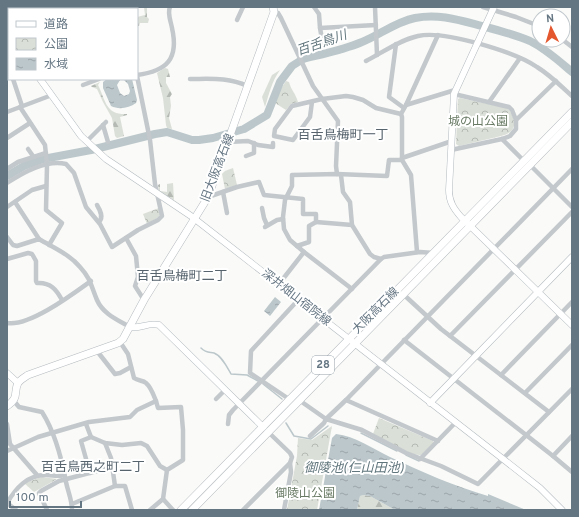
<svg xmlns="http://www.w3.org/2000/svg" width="579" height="517" viewBox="0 0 579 517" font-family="Overpass,'Noto Sans JP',sans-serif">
<defs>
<pattern id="forest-firs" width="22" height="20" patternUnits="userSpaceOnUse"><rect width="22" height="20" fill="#dadfd7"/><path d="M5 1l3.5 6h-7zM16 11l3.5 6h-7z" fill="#b4b9b4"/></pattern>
<pattern id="park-crowns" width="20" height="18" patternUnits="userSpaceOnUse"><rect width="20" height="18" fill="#dadfd7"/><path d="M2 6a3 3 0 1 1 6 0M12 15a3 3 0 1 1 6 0" fill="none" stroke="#b4b9b4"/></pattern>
<pattern id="water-ripples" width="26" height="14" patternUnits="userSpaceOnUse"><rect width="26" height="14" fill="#bbc7cb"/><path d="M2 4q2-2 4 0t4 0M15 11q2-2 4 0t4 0" fill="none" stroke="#9ca6aa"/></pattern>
</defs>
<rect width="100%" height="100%" fill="#fafaf8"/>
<path fill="#dadfd7" d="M280,70C272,81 269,94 265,107L262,97L272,75Z"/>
<g fill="url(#forest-firs)">
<path d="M144,7H147V17L149,19L148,23H140L139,26H137V17L145,15Z"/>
<path d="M165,68L168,69L170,77H166V83L172,94L170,97L171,106L169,118L172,129L167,128L166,125L163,98L157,73Z"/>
<path d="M100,82L98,85L99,87C106,103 107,115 127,114V115L120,117L124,136L117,138L115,136L112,118L103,102L97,89L92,87L91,86Z"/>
<path d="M173,183L174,200L159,191L158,185L160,184V191L167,192V184Z"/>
<path d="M364,495L370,496L395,510H357L360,496Z"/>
</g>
<g fill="url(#park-crowns)">
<path d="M286,81L289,82C291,90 296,94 298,102L291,104L286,110L275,103L280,90Z"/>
<path d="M460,98L507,108C513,113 518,126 510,132C508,134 504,135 501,136L459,146L456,144L458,99Z"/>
<path d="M233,168L237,185L225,189L222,174L225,171Z"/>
<path d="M159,208L160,215L157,218L147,224L143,214Z"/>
<path d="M379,418L433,441V443L421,455C408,456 385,440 373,434Z"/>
<path d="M332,426L317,510H287L297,456L298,438L312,440Z"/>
<path d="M42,477L57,479L34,492L24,483Z"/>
</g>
<g fill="url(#water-ripples)" fill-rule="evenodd">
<path d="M107,79H132L137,100L136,103C129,108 119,110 111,106L103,88V82ZM120,80H124L128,84L130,91L129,94L124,96L120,93L117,85Z"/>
<path d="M275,297L281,302L270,316L264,311Z"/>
<path d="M336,434C355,436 373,449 390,457C422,472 454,486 488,496V494L526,510H395L370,496L364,495L360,496L357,510H319L332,438Z"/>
</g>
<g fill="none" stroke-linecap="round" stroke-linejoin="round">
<g stroke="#bbc7cb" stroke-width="1.5">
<path d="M201,348C206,353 209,352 214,353C222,356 227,367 231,374L247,375L258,381"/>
<path d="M263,384L282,399"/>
<path d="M286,423L294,436L311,439L328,426"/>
<path d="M361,433L397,451"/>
<path d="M406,455L419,461"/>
</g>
<path stroke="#bbc7cb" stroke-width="8" d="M7,176L24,166L43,159L91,150L155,134L167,132L192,140H199L213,138L244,129L267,115L280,82L292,66L303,59C323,54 343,50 362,42C380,35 395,22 415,18C440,13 462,21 486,27C501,31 516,35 530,41C546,49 559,61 572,72"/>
<g stroke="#b3babf" stroke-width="7">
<g id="secondary">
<path d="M494,7L454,94L449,190C449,202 454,209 461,217L572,325"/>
<path d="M7,26L9,31"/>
<path d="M40,79L81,136L106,159L191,216L503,459L540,488L562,510"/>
<path d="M130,327C141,329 148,322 159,325L263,427"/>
<path d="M7,373L18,383"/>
<path d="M430,403L572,257"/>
</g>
</g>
<g stroke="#b5babe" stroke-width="8">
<g id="primary">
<path d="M7,406C20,397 13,393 18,383C20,380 25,377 28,375L118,343L123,339L144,300L208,197L274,12L273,7"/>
<path d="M181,510L572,112"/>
<path d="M192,510L572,122"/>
</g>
</g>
<g stroke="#c3c8cc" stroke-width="4.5">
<path d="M314,7L319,14L320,28L323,45"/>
<path d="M375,7L377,55"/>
<path d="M483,7L516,17L539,26"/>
<path d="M47,9L50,8"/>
<path d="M72,9L73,7"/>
<path d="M93,9L96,7"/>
<path d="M274,12L278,13L281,18L313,86L338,121L336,166L337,174"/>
<path d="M237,20L243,7"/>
<path d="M320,28L376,25"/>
<path d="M7,38L9,37"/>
<path d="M563,40L572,47"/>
<path d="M396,44L389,97L404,108"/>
<path d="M7,61L9,69"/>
<path d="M366,61C383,52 400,40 418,36C444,30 515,52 537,67C550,75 561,86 572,96"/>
<path d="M137,75C167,71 179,59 172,28C171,22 167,13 170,7"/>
<path d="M13,79L22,106"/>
<path d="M190,79C209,79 229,77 247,86"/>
<path d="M83,85L99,79"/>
<path d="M312,102L310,117L293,140L274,136L275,129L292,106L322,99L346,96L353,97L363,100L376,108L401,114"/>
<path d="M489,102L520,58"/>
<path d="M406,105L455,90"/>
<path d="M20,107L45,145L47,165L46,210L62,223L49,245"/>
<path d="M7,112L52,95"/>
<path d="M516,120L556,81"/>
<path d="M103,125L108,142"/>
<path d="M7,138L30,123"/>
<path d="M502,139L524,161"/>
<path d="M87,141L106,122"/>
<path d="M228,142L248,141L258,145L273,147V143"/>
<path d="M28,149L33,156"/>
<path d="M451,150L502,139L510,136L516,129V120L512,110L509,107L454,94"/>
<path d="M246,156L254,153V143"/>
<path d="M402,158L452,141"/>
<path d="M530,165L572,207"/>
<path d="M7,169L18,162L46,153"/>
<path d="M341,175L343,192L350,202L352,225L370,254L374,257L381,259"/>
<path d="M7,183C22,173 47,159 66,164L74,173L86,207L100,224L112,247L138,230L158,220L162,216L155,184L150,140L137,76"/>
<path d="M223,192L227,213"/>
<path d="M208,197L237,187L259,182L264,195L303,199V214H316V222L309,226V242L297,246"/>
<path d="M15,202L39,239"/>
<path d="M97,205C100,210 104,217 99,222"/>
<path d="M7,207L32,190L46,186"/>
<path d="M262,208L264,218L267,225"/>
<path d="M316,222L352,225"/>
<path d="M265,227L277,220L283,219"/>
<path d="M7,237L13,245L17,246L39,239C54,248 69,254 80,267C91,279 91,286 97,300C103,314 118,320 130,327"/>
<path d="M126,238L136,256L138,277L135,286L144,300"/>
<path d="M417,252L411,175L402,160V117L401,114L406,105L438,35"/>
<path d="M7,259L28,253L32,254L36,261V281L37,283C50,282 56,289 62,300"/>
<path d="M279,284L304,252"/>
<path d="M352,289L304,252L290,240L284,229L283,217L285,200L292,186V175L337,174L387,176L389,160H402"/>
<path d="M403,294L441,329L549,412"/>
<path d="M7,323C29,327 73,294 91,281"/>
<path d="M450,336L572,212"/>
<path d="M404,340L553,456L572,472"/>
<path d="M120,342L128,354L134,378C138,381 143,380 146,383C151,387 154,396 156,401"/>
<path d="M97,351L115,374L120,373L131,367"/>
<path d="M501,375L572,302"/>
<path d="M525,393L572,345"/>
<path d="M216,399L225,390"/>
<path d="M289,399L250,373L251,351L299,299"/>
<path d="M299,400L326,419L346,400L438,441"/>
<path d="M346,400L572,169"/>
<path d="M14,401L19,407L42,412C54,431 62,460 66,482C68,492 72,500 72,510"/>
<path d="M7,424L10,444L37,475"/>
<path d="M86,424L91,437L105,443L122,445L141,443L147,446L160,466L167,470"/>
<path d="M228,424L229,415L233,410L381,259L384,257L420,252L434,253"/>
<path d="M310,436L324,423L326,419L362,430L406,453L441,466L478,484L572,389"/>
<path d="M105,443L111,458L115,486"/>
<path d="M7,451L38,437L89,422L130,417L137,410L156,401L158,408L181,407L183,430V460L167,470L163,499L150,510"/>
<path d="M553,456L572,436"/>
<path d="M420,459L455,423"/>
<path d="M90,473L81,441L91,437"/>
<path d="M163,499L173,510"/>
<path d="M7,503C16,488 27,475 46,475C53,475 57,477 64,475"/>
<path d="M7,503L16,510"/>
<path d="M72,504L115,486H125L132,510"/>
<path d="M47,510L39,493L41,491L59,481L112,467"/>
<path d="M243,510L290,463L292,457L290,453L263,427"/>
<path d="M284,510L291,472L290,463"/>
</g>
<use href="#secondary" stroke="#fff" stroke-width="6"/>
<use href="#primary" stroke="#fff" stroke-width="7"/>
</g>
<g text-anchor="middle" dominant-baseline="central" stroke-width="4" stroke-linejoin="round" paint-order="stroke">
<rect fill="#fff" stroke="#939fa8" stroke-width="1" x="312" y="356" width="22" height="18" rx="3"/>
<g font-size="11" font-weight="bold" fill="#657683">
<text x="323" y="365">28</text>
</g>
<g font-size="12" fill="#687a64" stroke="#fff">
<text x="478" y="122">城の山公園</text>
<text x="305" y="494">御陵山公園</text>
</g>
<g font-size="12" fill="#657683" stroke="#fff">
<text transform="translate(218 168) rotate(-69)">旧大阪高石線</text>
<text transform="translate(296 298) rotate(38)">深井畑山宿院線</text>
<text transform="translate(376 311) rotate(-45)">大阪高石線</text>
</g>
<g font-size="13" font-style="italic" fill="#60757c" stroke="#fff">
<text transform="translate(322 44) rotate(-19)">百舌鳥川</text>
<text x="354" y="469">御陵池(仁山田池)</text>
</g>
<g font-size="13" fill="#57646e" stroke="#fff">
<text x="343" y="136">百舌鳥梅町一丁</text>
<text x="182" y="277">百舌鳥梅町二丁</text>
<text x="93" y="468">百舌鳥西之町二丁</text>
</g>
</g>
<rect width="579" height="517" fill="none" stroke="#657683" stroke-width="16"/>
<rect x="8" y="8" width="130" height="72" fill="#ffffff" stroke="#c1c8cd"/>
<rect x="16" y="21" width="20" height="6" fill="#ffffff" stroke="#c1c8cd"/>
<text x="44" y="28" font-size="12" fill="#657683">道路</text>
<rect x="16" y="38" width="20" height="12" fill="url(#park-crowns)" stroke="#c1c8cd"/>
<text x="44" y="48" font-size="12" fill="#657683">公園</text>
<rect x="16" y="58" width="20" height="12" fill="url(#water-ripples)" stroke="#c1c8cd"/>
<text x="44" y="68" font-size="12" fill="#657683">水域</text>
<g transform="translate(551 28) rotate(355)"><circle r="19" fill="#ffffff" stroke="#c1c8cd"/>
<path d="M0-3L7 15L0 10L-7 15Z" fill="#e4572e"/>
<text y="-6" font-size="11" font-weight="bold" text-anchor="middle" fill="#657683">N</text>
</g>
<path d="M10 501v6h71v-6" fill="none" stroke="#657683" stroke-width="2"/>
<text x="16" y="501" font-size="12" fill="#657683" stroke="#ffffff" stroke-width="3" paint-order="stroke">100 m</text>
</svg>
